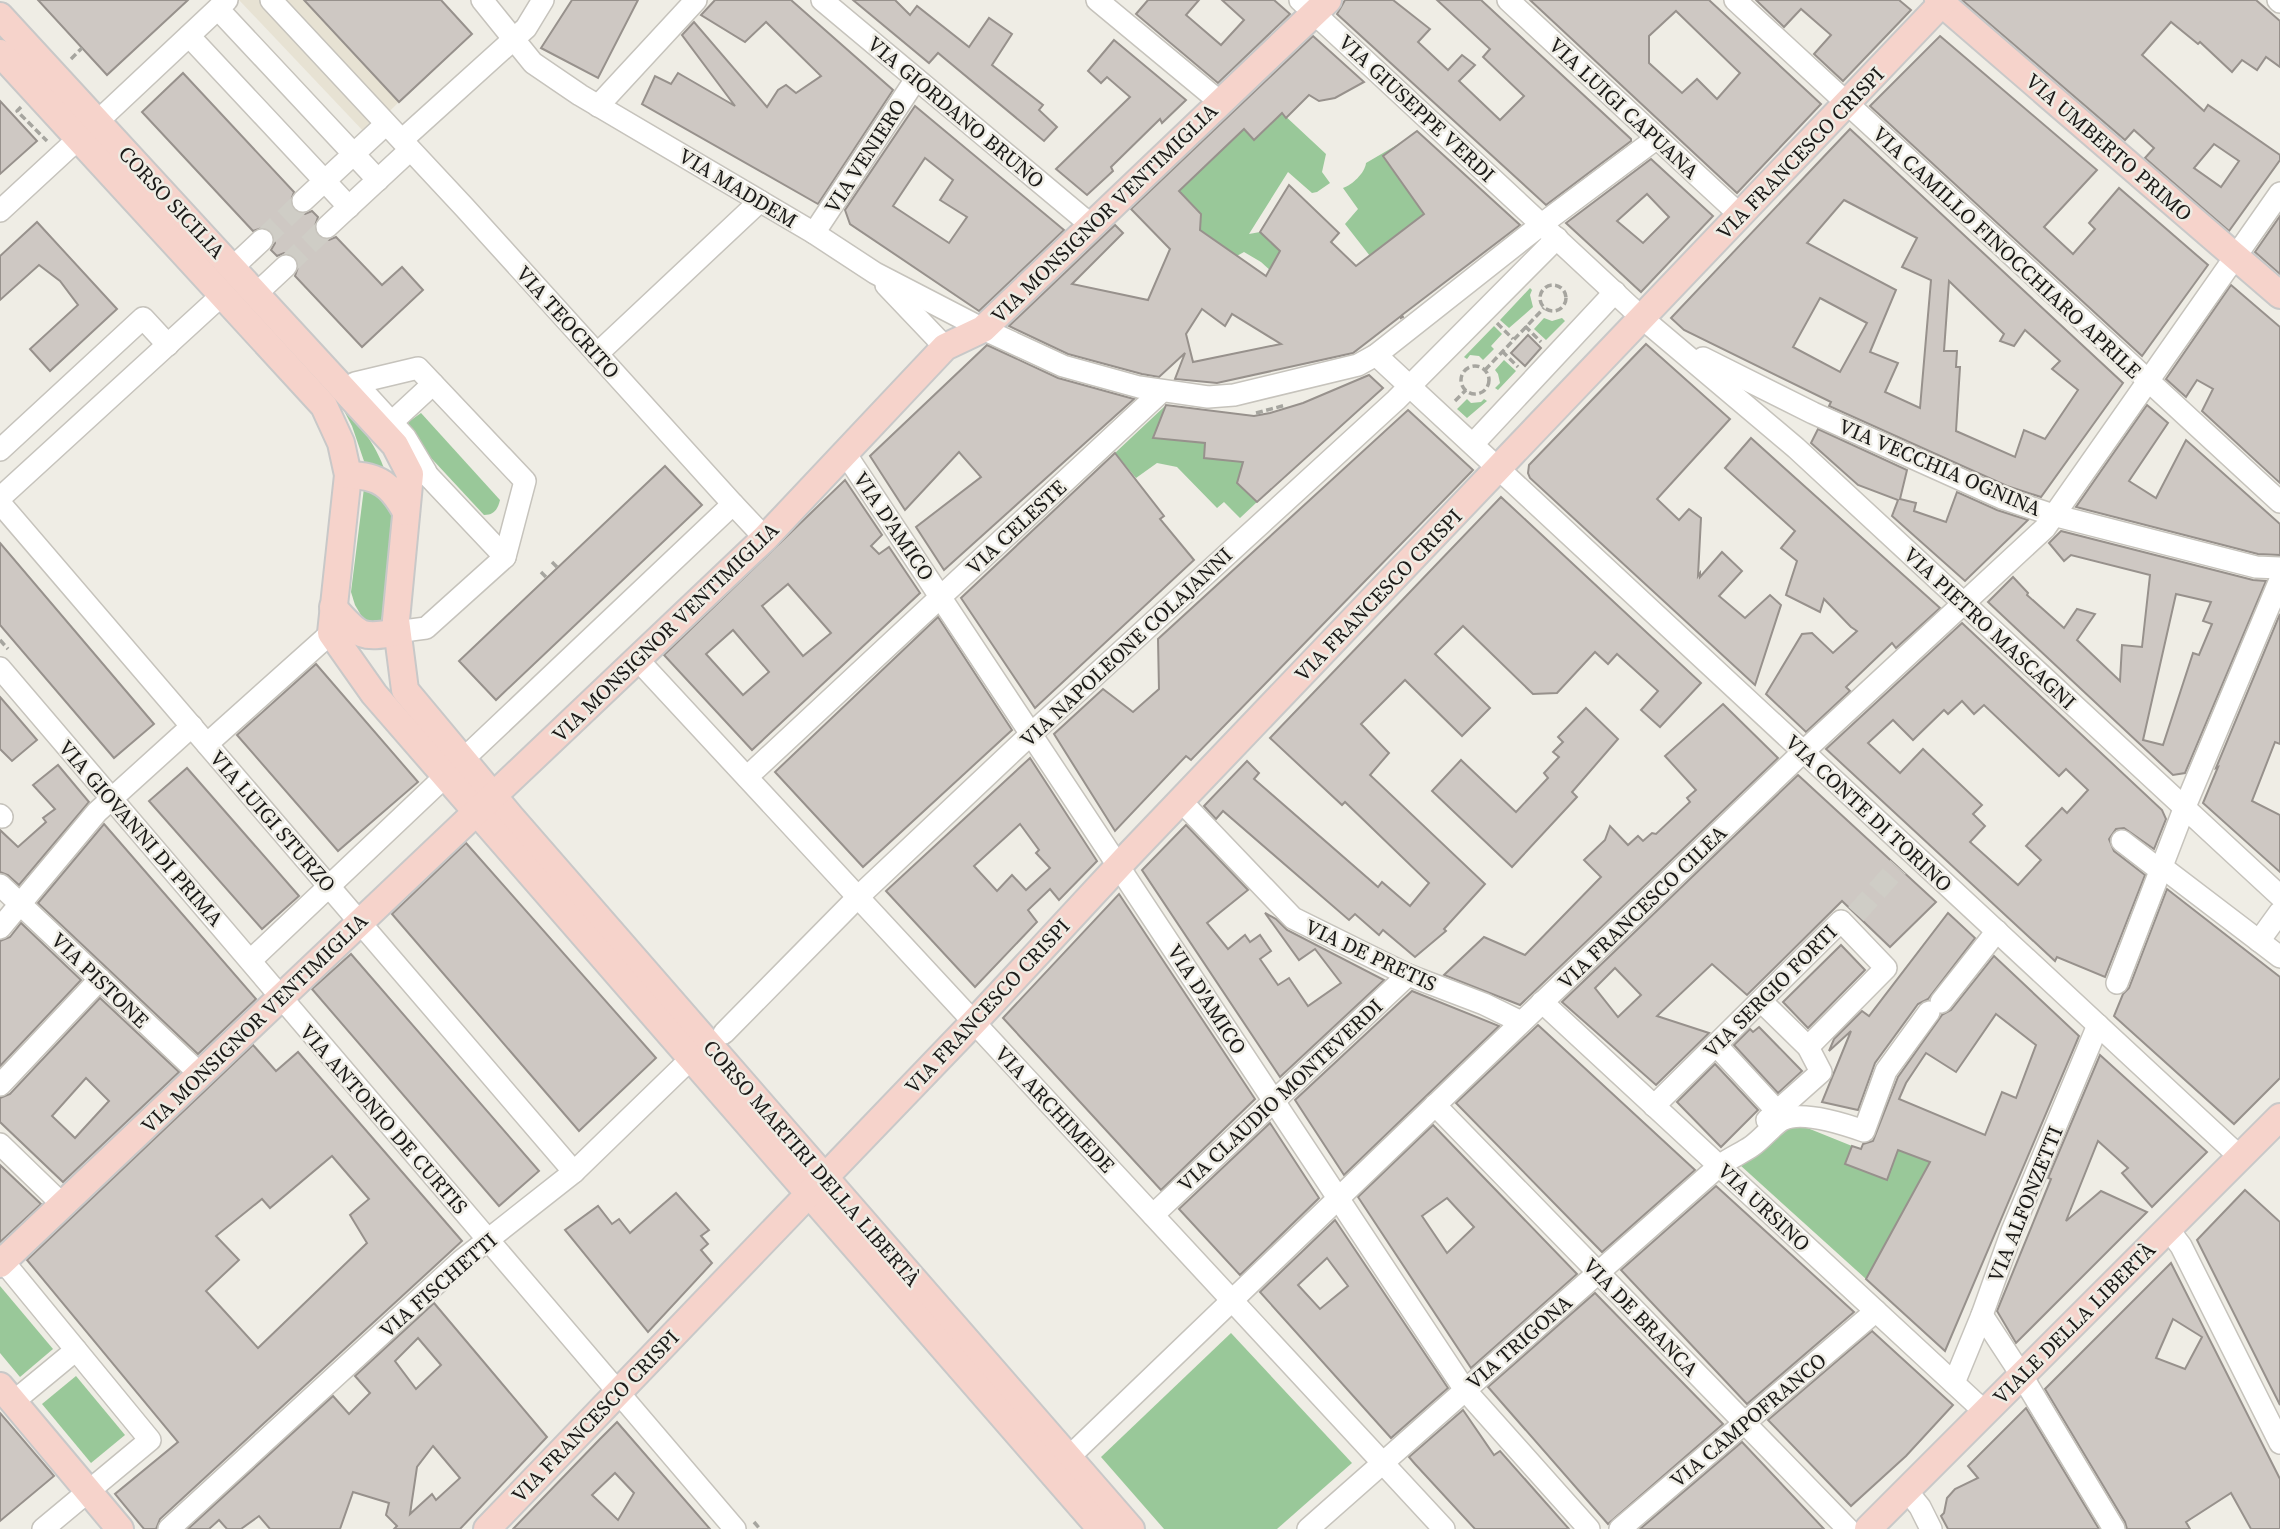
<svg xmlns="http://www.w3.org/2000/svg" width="2280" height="1529" viewBox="0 0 2280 1529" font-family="'Source Serif 4',serif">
<rect width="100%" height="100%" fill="#efede5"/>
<path fill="#e7e2d3" d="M239,0H304L399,102L366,134Z"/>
<g fill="#99c899">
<path d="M1282,113L1326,154L1322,172L1330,183L1317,192L1312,193L1288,172L1249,234L1260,232L1330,299L1315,311L1261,262L1244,252L1235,257L1200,230L1196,209L1179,191L1244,129L1254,139Z"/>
<path d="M1407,139L1383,157L1424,214L1370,256L1345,224L1358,209L1343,188C1352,185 1365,173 1366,163Z"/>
<path d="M1530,288L1532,290L1530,295L1533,307L1509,328L1500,320Z"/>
<path d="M1544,318L1552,321L1562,318L1565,321L1546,340L1534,329Z"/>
<path d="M1494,326L1502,334L1491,346L1494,349L1483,360L1479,356L1470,355L1467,359L1464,357Z"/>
<path d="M1504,360L1516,371L1498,390L1495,388L1500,383L1498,374L1495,370Z"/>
<path d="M1467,399L1471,403L1481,402L1484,399L1487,401L1467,418L1457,409Z"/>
<path d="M339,401C359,424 379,447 387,478L366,467L352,426Z"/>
<path d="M1165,406L1154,438L1205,443L1204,458L1243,462L1237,483L1257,502L1240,518L1224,502L1217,508L1177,467L1157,463L1136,478L1115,453Z"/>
<path d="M421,413L500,500C498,508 495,515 484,515L407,432V423Z"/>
<path d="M364,488L385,494L395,518L385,606L381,620L365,622L355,605L351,592Z"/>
<path d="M1800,1125L1852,1146L1846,1164L1898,1150L1930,1162L1866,1279L1740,1165L1779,1130Z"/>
<path d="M0,1286L53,1349L20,1377L0,1353Z"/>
<path d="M1231,1333L1352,1463L1277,1529H1164L1101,1457Z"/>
<path d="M76,1376L125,1435L91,1463L42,1404Z"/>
</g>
<g fill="#cec8c3" stroke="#97918c" stroke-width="2" fill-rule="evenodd">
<path d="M38,0H188L107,75Z"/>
<path d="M304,0H441L472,34L399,102Z"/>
<path d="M572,0H638L598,78L541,48Z"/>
<path d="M715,0H791L893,90L818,204L642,104L655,76L671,84L678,73L735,106L682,35L694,22L767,107L778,90L786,85L796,93L821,76L766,22L745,42L701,15Z"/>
<path d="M853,0H895L910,15L917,6L969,47L989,18L1012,34L992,65L1043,105L1039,110L1057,127L1044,141L938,53L929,63Z"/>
<path d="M1148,0H1199L1186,15L1221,45L1244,20L1222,0H1274L1290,14L1218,83L1136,14Z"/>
<path d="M1345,0H1393L1430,29L1418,42L1448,70L1462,55L1475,65L1459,81L1500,120L1524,96L1483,57L1490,49L1437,0H1481L1631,139V141L1546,205L1337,14Z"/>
<path d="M1530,0H1709L1821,104L1737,193ZM1676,11L1740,73L1717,99L1697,79L1682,93L1649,63V36Z"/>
<path d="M1756,0H1899L1911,10L1843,81L1814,54L1831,35L1801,9L1784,27Z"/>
<path d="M1962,0H2256L2280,21V67L2266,57L2257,70L2242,60L2232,72L2200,42L2198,44L2171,22L2142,55L2204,111L2208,105L2280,155V160L2229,231L2145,158L2154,148L2134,130L2125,140ZM2214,144L2239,161L2221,187L2194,168Z"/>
<path d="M1313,36L1364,82L1335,98L1319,101L1309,95L1286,118L1282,113L1254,140L1244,129L1179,191L1201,214L1200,230L1266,276L1280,251L1260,232L1289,185L1339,233L1331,242L1356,266L1424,214L1383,156L1417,131L1520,225L1402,315L1403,317L1401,318V316L1353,353L1217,383L1175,379L1185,353L1159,377L1142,374L1068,354L1009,326L1115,225L1123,233L1072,284L1148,300L1170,249L1131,209ZM1202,309L1225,326L1232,314L1281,344L1193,362L1186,334Z"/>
<path d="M1940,36L2097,170L2044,227L2073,254L2095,229L2089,223L2119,188L2208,265L2142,356L1870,106Z"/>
<path d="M1114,40L1186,100L1162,123L1160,119L1111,167L1113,171L1087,195L1056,169L1130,97L1107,77L1101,83L1088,71Z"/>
<path d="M183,73L294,192L290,203L294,210L305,214L312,211L318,217L314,229L318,236L329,240L336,237L382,285L402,267L423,290L362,347L295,276L299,264L295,257L284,253L277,256L271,250L275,243L272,232L265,227L253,231L142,112Z"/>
<path d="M0,101L37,141L0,174Z"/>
<path d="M915,106L1064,230L979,311L850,224L845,210ZM925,158L953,180L940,200L967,217L949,243L893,206Z"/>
<path d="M1850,129L2123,383L2041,497L2007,486L1829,406L1831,402L1684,330L1671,318ZM1844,200L1917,238L1902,267L1931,280L1920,408L1885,392L1898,363L1870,352L1896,290L1807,243ZM1949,281L2004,334L2000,341L2014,346L2025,330L2060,361L2052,369L2078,390L2045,439L2024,430L2015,457L1956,431L1960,367H1956L1957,351H1944ZM1820,298L1867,323L1840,372L1793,347Z"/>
<path d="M1651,159L1713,216L1641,292L1566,223ZM1647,194L1669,217L1643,243L1617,221Z"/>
<path d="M2280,216V274L2255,252Z"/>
<path d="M37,222L117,309L50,371L30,349L78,305L60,281L39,265L0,300V256Z"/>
<path d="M2231,285L2280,327V483L2202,411L2213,389L2197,380L2186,397L2166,379Z"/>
<path d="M1528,335L1541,348L1525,366L1511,353Z"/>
<path d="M1646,344L1730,419L1657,499L1679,520L1689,509L1701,518L1698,576L1700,573V577L1722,552L1742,571L1719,596L1745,618L1770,595L1781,605L1755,685L1530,478L1528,473L1529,465Z"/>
<path d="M987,345L1058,378L1134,399L944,570L916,527L981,477L959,452L905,510L870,456Z"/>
<path d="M1369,375L1383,388L1257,502L1237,483L1243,462L1204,458L1205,443L1153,438L1166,405L1254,416L1270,413L1303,403Z"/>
<path d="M2147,405L2168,423L2129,481L2156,498L2186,440L2280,524V555L2258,554L2076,507Z"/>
<path d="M1408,410L1473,470L1191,760L1186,756L1115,831L1054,734L1103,689L1133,712L1159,689L1158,639Z"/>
<path d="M1818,429L1907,470L1900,499L1916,503L1914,511L1946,522L1957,492L1997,510L2028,520L1965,581L1892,516L1898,500L1858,485L1811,443Z"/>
<path d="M1751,438L1940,608L1896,648L1892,643L1846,687L1850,691L1806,732L1766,694L1802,634L1812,633L1833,653L1857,631L1851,627L1824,599L1820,612L1786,595L1797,561L1781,548L1795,531L1725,468Z"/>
<path d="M1115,453L1164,516L1160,519L1194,560L1035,708L961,598Z"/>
<path d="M665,466L702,505L496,700L459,661Z"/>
<path d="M845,480L882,535L871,546L879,554L889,547L920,593L752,750L664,655ZM788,584L831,633L803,656L762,606ZM733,630L769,672L743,695L706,654Z"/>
<path d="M1501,497L1701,683L1660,727L1641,710L1658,691L1617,654L1608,664L1595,652L1557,693L1533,694L1463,626L1435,654L1490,708L1462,736L1405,680L1361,724L1389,753L1370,775L1485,884L1444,929L1446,931L1415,957L1383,930L1379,935L1355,914L1349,920L1223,811L1216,819L1204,806L1247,761L1259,773L1254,779L1378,887L1382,882L1410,906L1429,883L1345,802L1342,805L1270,738Z"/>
<path d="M2061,531L2253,580L2266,581L2185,773L2173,775L1988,602L2013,577L2028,593L2027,595L2064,628L2077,609L2095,614L2077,640L2120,681L2122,645L2142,647L2150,575L2071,555L2064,561L2049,543ZM2176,594L2211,602L2203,621L2212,624L2199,655L2193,653L2163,745L2143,740Z"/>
<path d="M0,543L154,724L114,758L0,625Z"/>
<path d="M2280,614V744L2275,742L2252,801L2280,815V872L2203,803L2218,767L2216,768Z"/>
<path d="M938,617L1012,730L863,867L775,772Z"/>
<path d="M1962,623L2162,810L2166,819L2154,849L2124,828L2116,829L2109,839L2114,851L2145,875L2105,977L2057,957L2055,961L1826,749ZM1962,701L1974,714L1984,705L2059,776L2066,769L2088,790L2067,813L2062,808L2026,846L2041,860L2018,885L1970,842L1985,826L1973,814L1982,805L1923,749L1900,773L1868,743L1893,720L1913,740L1944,710L1948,714Z"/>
<path d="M316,664L418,782L338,851L237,735Z"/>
<path d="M0,697L37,740L12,761L0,749Z"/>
<path d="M1723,704L1778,758L1520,1005L1444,975L1484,937L1525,955L1601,877L1584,860L1605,840L1610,826L1628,845L1638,836L1643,841L1652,833L1656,834L1690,802L1687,798L1696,790L1665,756Z"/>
<path d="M1586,708L1618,739L1572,792L1577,797L1512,867L1432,791L1461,760L1516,812L1548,778L1544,773L1559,757L1553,752L1563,742L1558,737Z"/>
<path d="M1030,758L1097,861L1059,900L1050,889L1028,910L1037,922L975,987L886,891ZM1020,824L1039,850L1036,853L1050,868L1026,890L1012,875L997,891L974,866Z"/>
<path d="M58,765L89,802L19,885L8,875L0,872V830L18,847L46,822L43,818L55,809L33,785Z"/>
<path d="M187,768L299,896L262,929L149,801Z"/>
<path d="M1798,775L1936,902L1890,947L1842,901L1747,995L1712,964L1657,1016L1709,1033L1656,1085L1562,1002ZM1615,968L1641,995L1618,1017L1595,988Z"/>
<path d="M104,824L256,999L198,1054L38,903Z"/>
<path d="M1186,825L1248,890L1207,923L1228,949L1245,935L1250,942L1260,935L1271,951L1260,959L1278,985L1289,978L1308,1006L1341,983L1315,949L1299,960L1265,913L1276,919L1287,930L1384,980L1280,1077L1142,870Z"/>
<path d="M466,843L656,1058L579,1131L392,914Z"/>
<path d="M2167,889L2280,977V1078L2234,1124L2114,1016L2123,994L2129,988Z"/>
<path d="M1119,894L1255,1099L1161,1190L1003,1018Z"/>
<path d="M1948,913L1975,938L1928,999L1918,1004L1875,1063L1858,1110L1822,1102L1851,1031L1829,1051L1834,1039L1862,1011L1869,1016Z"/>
<path d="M21,923L81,980L0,1066V941L10,937Z"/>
<path d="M1841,945L1865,970L1808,1028L1783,1002Z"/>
<path d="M351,954L539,1171L499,1206L312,989Z"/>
<path d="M1994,956L2079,1036L1945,1351L1866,1279L1930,1162L1898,1150L1887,1180L1845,1164L1852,1146L1861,1149L1863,1144L1873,1141L1898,1077L1942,1015L1951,1010ZM1996,1014L2036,1045L2016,1098L2002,1092L1985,1135L1899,1099L1906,1083L1926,1053L1956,1072Z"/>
<path d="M1412,991L1499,1026L1344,1175L1295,1100Z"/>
<path d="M100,998L179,1072L63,1182L0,1122V1098L10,1094ZM86,1078L109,1101L75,1138L52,1116Z"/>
<path d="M1538,1025L1695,1170L1602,1252L1456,1103Z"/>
<path d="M1759,1027L1802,1071L1778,1093L1734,1045L1750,1029L1753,1032Z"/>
<path d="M253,1045L276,1071L298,1052L462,1241L160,1519L156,1529H144L115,1494L178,1442L27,1260ZM332,1156L369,1199L350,1215L367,1243L258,1348L206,1291L239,1260L216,1236L262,1199L270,1208Z"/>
<path d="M2100,1055L2207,1152L2152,1207L2122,1173L2128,1168L2098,1141L2066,1221L2101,1191L2147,1212L2016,1343L1997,1311L2051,1179L2048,1178Z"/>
<path d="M1715,1064L1758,1110L1721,1147L1677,1102Z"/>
<path d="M1270,1123L1319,1198L1240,1275L1179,1209Z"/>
<path d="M1433,1125L1577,1274L1471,1368L1358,1197ZM1447,1198L1474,1227L1447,1253L1422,1216Z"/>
<path d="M0,1165L41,1204L0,1242Z"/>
<path d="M1716,1186L1854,1312L1747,1404L1621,1270Z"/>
<path d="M2245,1190L2280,1222V1405L2197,1240Z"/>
<path d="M676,1193L709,1230L701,1236L708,1244L701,1250L712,1263L648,1332L565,1230L598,1206L612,1224L619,1219L630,1233Z"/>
<path d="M1335,1220L1448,1388L1391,1438L1260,1292ZM1327,1258L1348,1286L1320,1309L1298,1285Z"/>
<path d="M2171,1263L2280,1479V1529H2251L2231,1493L2186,1522L2190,1529H2127L2125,1522L2045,1389ZM2173,1319L2202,1337L2185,1369L2156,1358Z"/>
<path d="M1595,1293L1723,1424L1608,1524L1488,1387Z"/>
<path d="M434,1303L547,1437L460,1529H394L397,1526L386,1515L389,1503L353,1492L340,1529H270L259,1516L241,1529H227L219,1520L209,1529H188L333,1396L349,1414L370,1393L355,1376ZM418,1338L441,1365L416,1389L395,1361ZM433,1446L460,1478L436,1500L432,1494L410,1514L417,1467Z"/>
<path d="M1872,1331L1953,1405L1906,1456L1851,1506L1768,1420Z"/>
<path d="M2026,1408L2099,1529H1948L1941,1516L1944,1513L1947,1498L1955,1489L1978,1478L1968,1466Z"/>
<path d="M1463,1410L1494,1455L1500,1451L1569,1529H1475L1415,1464L1409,1457Z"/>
<path d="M0,1413L54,1476L0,1521Z"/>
<path d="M617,1422L710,1529H513L599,1440ZM615,1473L634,1493L618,1520L592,1495Z"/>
<path d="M1742,1442L1824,1529H1640Z"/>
</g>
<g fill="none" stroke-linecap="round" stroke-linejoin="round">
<g stroke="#cfcdc6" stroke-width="21" stroke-dasharray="21 10" stroke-linecap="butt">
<path d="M262,240L303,201"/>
<path d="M286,266L327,227"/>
<path d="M1856,914L1898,867"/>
</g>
<g stroke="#c6c3bc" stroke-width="24">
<g id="minor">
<path d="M271,0L465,208L733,504"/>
<path d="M482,0L533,63L580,95L814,233L875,273L983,329L1063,366L1139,387L1208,397L1234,395L1358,365L1376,355L1542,224L1657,138"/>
<path d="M822,0L1091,225"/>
<path d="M1097,0L1220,102"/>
<path d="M1300,0L1642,318L1796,448L2280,896"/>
<path d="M1508,0L1740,215"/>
<path d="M1735,0L2280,502"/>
<path d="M2278,0L2280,2"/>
<path d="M218,9L378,180"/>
<path d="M189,36L349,207"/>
<path d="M598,106L696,0"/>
<path d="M97,122L227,0"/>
<path d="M402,140L526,28L543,0"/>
<path d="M303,201L386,124"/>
<path d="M0,211L78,139"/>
<path d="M327,227L410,150"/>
<path d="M814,233L916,79"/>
<path d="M232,268L262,240"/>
<path d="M886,285L945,347"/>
<path d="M256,294L286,266"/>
<path d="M597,354L760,201"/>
<path d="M1376,355L2240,1157"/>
<path d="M1703,358L1813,413L2002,498L2053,515L2256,567L2280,568"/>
<path d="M355,383L418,368L525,481L505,557L426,628L396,632"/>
<path d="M364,392L405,437L426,472"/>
<path d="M392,422L433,384"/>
<path d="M1473,444L1615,292"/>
<path d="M0,450L143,318L168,345"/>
<path d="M845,453L1465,1390L1589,1529"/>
<path d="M417,464L505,557"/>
<path d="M0,498L222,295"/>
<path d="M0,503L574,1172"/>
<path d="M638,660L1444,1529"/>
<path d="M0,668L735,1529"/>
<path d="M207,744L331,633"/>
<path d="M747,777L1162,391"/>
<path d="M1181,801L1293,918L1408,975L1484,1004L1521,1022"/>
<path d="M0,815L2,817"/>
<path d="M2122,841L2161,871"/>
<path d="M2162,867L2280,957"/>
<path d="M0,885L201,1075"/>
<path d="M0,928L97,812L192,726"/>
<path d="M2259,941L2280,912"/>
<path d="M251,960L733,504L765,538"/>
<path d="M2117,983L2184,809L2280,580"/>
<path d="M1761,1001L1808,1047L1821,1072L1767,1120"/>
<path d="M1542,1002L1985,1412"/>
<path d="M1941,1002L1997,931"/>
<path d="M724,1033L858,897L1031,734L1396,400L1557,238"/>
<path d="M1716,1045L1777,1111"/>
<path d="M0,1085L100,979"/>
<path d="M1435,1105L1848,1529"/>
<path d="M1654,1106L1841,921L1886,968L1808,1047"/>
<path d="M0,1144L63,1205"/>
<path d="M1153,1215L1408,975"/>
<path d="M2168,1229L2181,1246L2280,1443"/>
<path d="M3,1261L150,1440L43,1529"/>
<path d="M1982,1315L2022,1376L2114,1529"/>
<path d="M1954,1383L1982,1315L2012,1231L2098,1025"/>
<path d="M13,1402L76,1350"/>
<path d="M1069,1457L1803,752L2045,528L2280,193"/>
<path d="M1907,1491L1920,1507L1931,1529"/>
<path d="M169,1529L461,1261L574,1172L702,1048"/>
<path d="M1308,1529L1719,1166C1730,1158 1742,1153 1752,1146C1763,1138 1771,1127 1782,1120C1801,1110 1844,1124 1864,1131L1886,1071L1929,1012"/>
<path d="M1620,1529L1876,1311"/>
</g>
</g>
<g stroke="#c8c8c8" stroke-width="30">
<g id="major">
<path d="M1938,0L2280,295"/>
<path d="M0,16L395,445L410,474L396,620L405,690L510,816L1131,1529"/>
<path d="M0,53L324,406L341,443L348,475L331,633L374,694L1101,1529"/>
<path d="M348,475C379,475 392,486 406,512"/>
<path d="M333,607C358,634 359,640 396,632"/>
<path d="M0,1264L765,538L945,347L983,329L1328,0"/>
<path d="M0,1386L120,1529"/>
<path d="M487,1529L974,1022L1127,857L1945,0"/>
<path d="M1868,1529L2280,1117"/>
</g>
</g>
<g stroke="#a6a59f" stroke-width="3.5" stroke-dasharray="7 3.5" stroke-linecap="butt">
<path d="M71,59L82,48"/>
<path d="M21,107L17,111L47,141"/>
<circle cx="1553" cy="298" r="13"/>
<path d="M1497,323L1513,339"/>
<path d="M1525,326L1541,342"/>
<path d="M1502,351L1518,367"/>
<circle cx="1475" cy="380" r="14"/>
<path d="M1485,370L1544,308"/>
<path d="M1455,401L1466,390"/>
<path d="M1256,413L1286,405"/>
<path d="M552,562L557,567"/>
<path d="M541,572L547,578"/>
<path d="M0,640L8,649"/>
<path d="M754,1522L760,1529"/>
</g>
<use href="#minor" stroke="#fff" stroke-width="21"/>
<use href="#major" stroke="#f6d3cb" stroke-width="26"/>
</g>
<g text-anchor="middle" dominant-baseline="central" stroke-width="5" stroke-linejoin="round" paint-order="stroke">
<g font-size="21" fill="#1b1a18" stroke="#efede5">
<text transform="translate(1417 108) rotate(43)">VIA GIUSEPPE VERDI</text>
<text transform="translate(1624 108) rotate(43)">VIA LUIGI CAPUANA</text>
<text transform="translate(956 112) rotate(40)">VIA GIORDANO BRUNO</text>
<text transform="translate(2109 147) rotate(41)">VIA UMBERTO PRIMO</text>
<text transform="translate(1800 153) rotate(-46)">VIA FRANCESCO CRISPI</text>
<text transform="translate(865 156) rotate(-57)">VIA VENIERO</text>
<text transform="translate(738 188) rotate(31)">VIA MADDEM</text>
<text transform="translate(172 202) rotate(47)">CORSO SICILIA</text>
<text transform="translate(1104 213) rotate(-44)">VIA MONSIGNOR VENTIMIGLIA</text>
<text transform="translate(2007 252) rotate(43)">VIA CAMILLO FINOCCHIARO APRILE</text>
<text transform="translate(568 322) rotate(48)">VIA TEOCRITO</text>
<text transform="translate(1940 467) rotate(23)">VIA VECCHIA OGNINA</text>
<text transform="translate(894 526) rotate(56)">VIA D'AMICO</text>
<text transform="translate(1016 527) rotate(-43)">VIA CELESTE</text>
<text transform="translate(1378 595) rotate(-46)">VIA FRANCESCO CRISPI</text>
<text transform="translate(1990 628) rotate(43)">VIA PIETRO MASCAGNI</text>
<text transform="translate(665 632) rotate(-44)">VIA MONSIGNOR VENTIMIGLIA</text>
<text transform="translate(1126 647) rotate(-43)">VIA NAPOLEONE COLAJANNI</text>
<text transform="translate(1869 813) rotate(43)">VIA CONTE DI TORINO</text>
<text transform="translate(273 821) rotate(49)">VIA LUIGI STURZO</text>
<text transform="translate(141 833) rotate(49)">VIA GIOVANNI DI PRIMA</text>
<text transform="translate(1642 907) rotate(-44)">VIA FRANCESCO CILEA</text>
<text transform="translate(1371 955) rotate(25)">VIA DE PRETIS</text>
<text transform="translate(100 980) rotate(44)">VIA PISTONE</text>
<text transform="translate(1770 991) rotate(-45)">VIA SERGIO FORTI</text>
<text transform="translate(1207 999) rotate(57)">VIA D'AMICO</text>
<text transform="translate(987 1006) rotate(-47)">VIA FRANCESCO CRISPI</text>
<text transform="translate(254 1023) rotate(-44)">VIA MONSIGNOR VENTIMIGLIA</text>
<text transform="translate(1280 1095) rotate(-43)">VIA CLAUDIO MONTEVERDI</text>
<text transform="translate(1055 1109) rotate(47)">VIA ARCHIMEDE</text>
<text transform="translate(384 1119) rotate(49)">VIA ANTONIO DE CURTIS</text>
<text transform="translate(812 1163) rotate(49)">CORSO MARTIRI DELLA LIBERTÀ</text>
<text transform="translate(2025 1204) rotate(-68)">VIA ALFONZETTI</text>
<text transform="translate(1764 1207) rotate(43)">VIA URSINO</text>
<text transform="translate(438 1285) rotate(-41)">VIA FISCHETTI</text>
<text transform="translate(1641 1317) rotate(46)">VIA DE BRANCA</text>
<text transform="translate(2074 1323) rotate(-45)">VIALE DELLA LIBERTÀ</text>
<text transform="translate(1519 1342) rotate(-41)">VIA TRIGONA</text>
<text transform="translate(595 1416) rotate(-46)">VIA FRANCESCO CRISPI</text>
<text transform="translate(1748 1420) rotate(-40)">VIA CAMPOFRANCO</text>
</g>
</g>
</svg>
